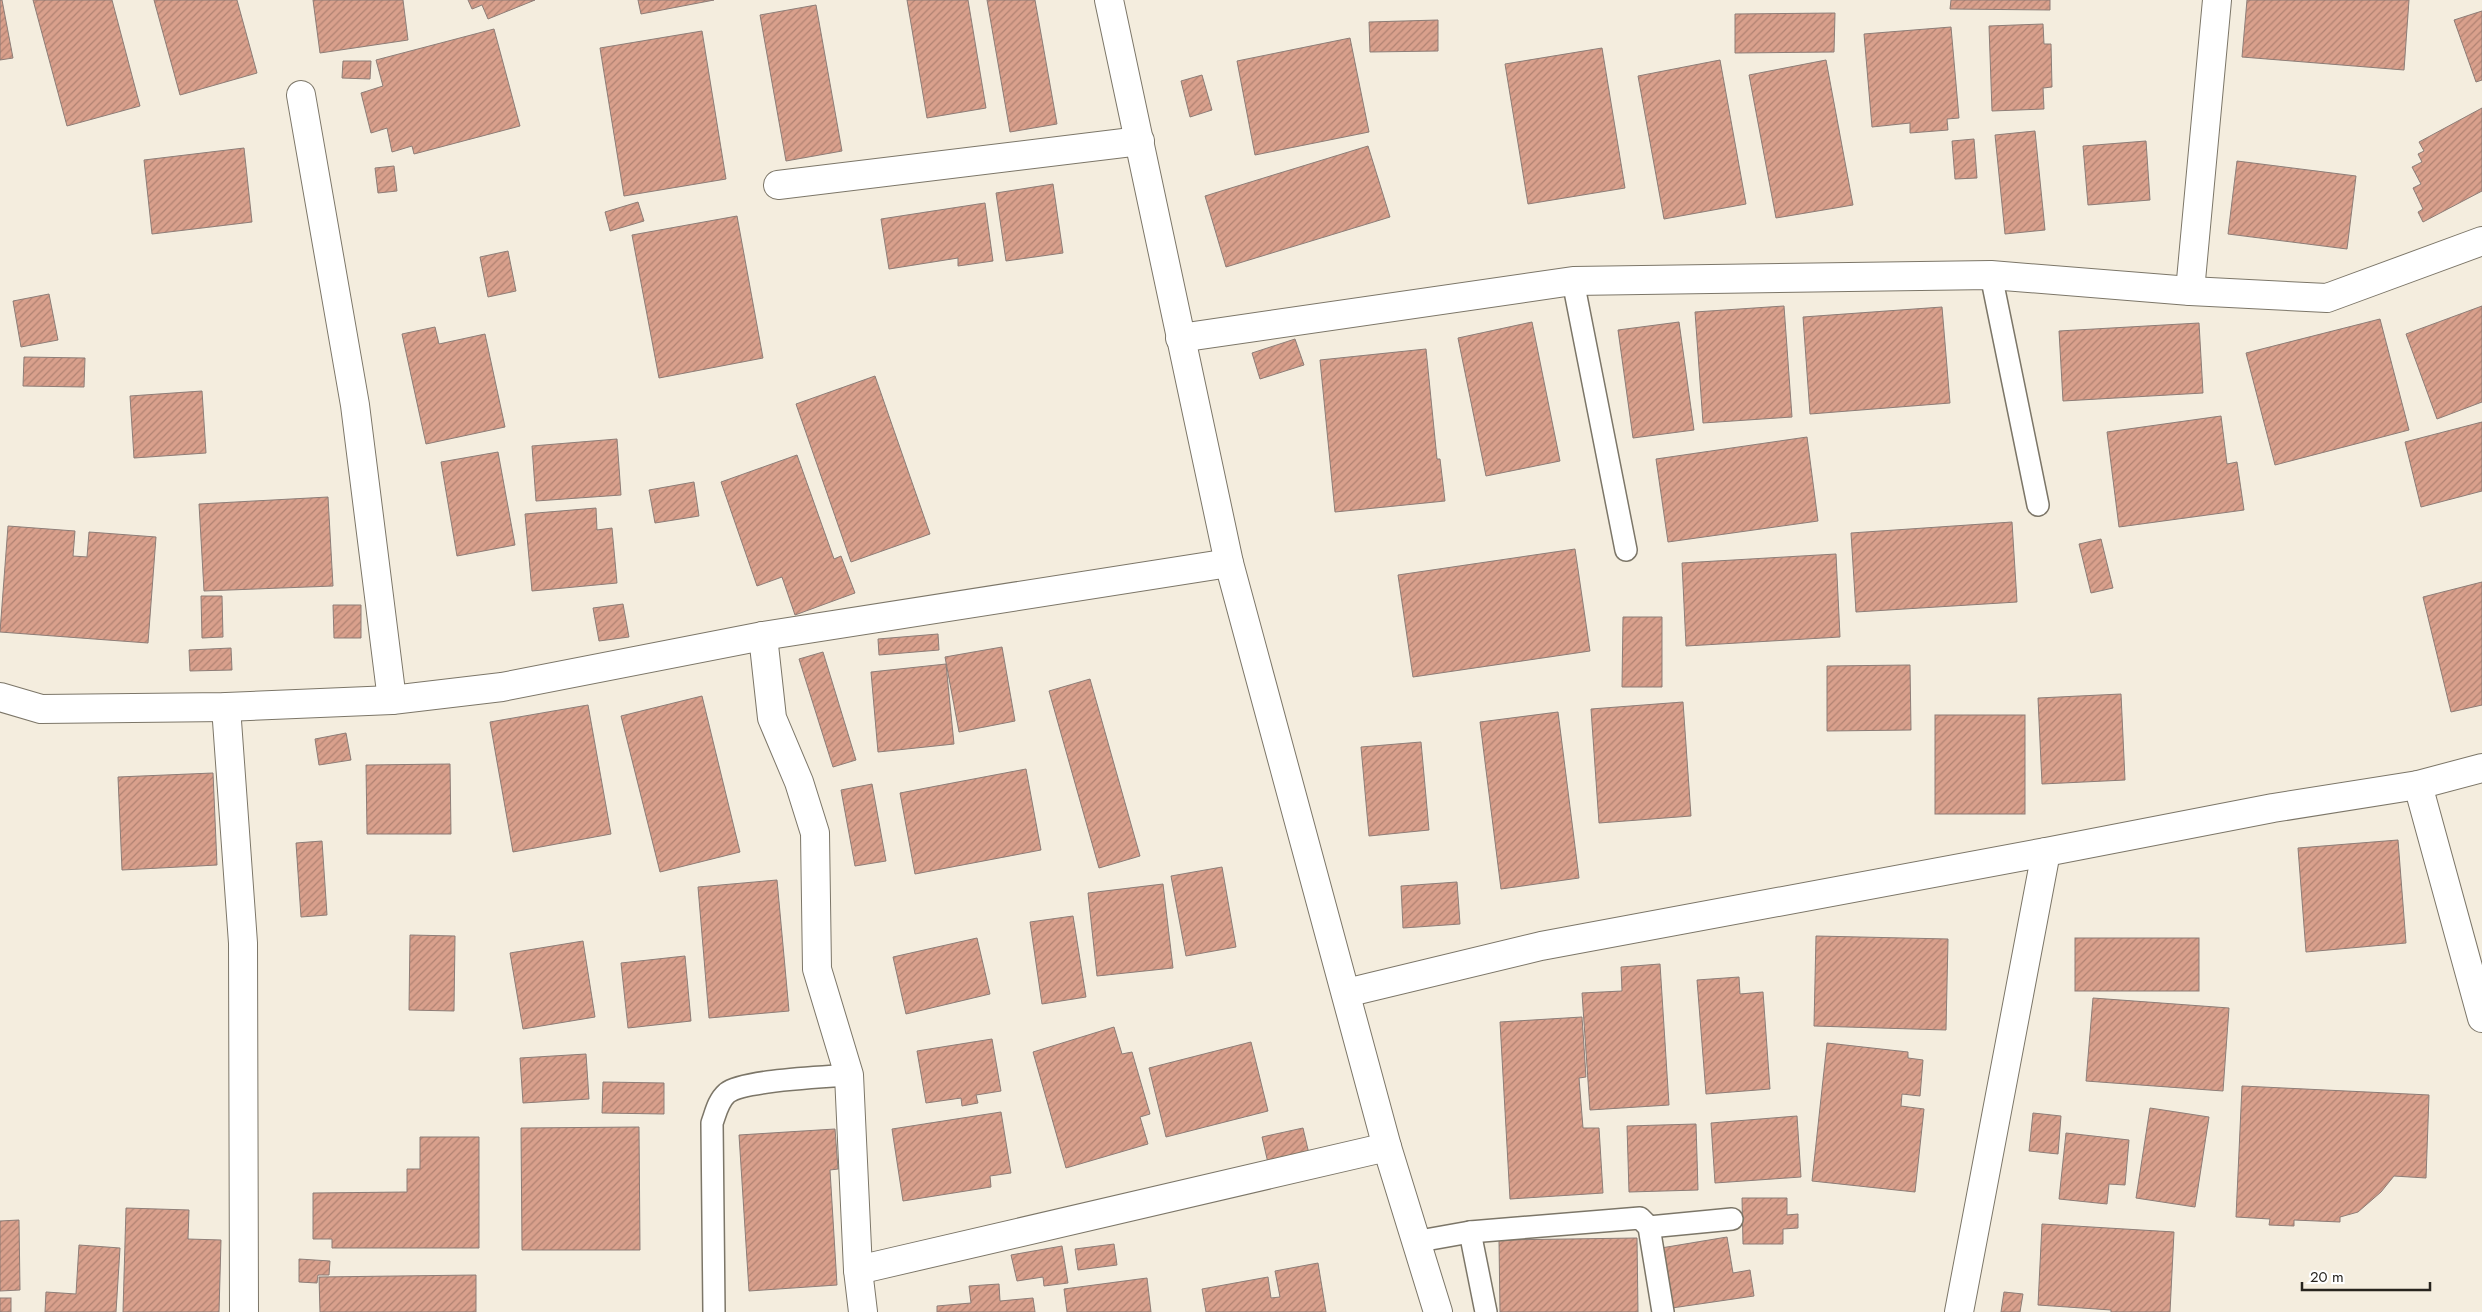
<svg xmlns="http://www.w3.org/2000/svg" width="2482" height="1312" viewBox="0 0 2482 1312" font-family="Jost,sans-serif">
<defs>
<pattern id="building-hatch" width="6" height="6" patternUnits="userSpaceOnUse" patternTransform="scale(1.25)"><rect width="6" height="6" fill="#d9a08c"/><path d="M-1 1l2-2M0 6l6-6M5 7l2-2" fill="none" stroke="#b08272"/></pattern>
</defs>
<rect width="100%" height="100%" fill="#f4edde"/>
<g fill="url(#building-hatch)" stroke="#8d7d77">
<path d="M0,0H2L13,58L0,60Z"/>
<path d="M33,0H112L140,106L67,126Z"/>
<path d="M154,0H237L257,73L180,95Z"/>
<path d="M313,0H403L408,40L320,53Z"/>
<path d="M468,0H535L488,19L482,5L472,9Z"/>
<path d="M638,0H714L641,14Z"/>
<path d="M907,0H968L986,108L927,118Z"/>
<path d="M987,0H1035L1057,124L1010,132Z"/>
<path d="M1951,0H2050V10L1950,9Z"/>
<path d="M2247,0H2409L2404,70L2242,57Z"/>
<path d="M816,5L842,151L786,161L760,15Z"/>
<path d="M2482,11V80L2476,82L2454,20Z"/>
<path d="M1835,13L1834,52L1735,53V14Z"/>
<path d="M1438,20V51L1370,52L1369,22Z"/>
<path d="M2043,24L2044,44H2051L2052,87L2043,88L2044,109L1992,111L1989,26Z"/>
<path d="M1951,27L1959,118L1947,119L1948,130L1910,133V123L1872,127L1864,34Z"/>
<path d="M494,29L520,126L414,154L412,146L392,152L387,128L371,133L361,93L383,86L376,60Z"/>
<path d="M702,31L726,179L624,196L600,48Z"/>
<path d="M1350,38L1369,132L1255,155L1237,61Z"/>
<path d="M1602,48L1625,188L1528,204L1505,64Z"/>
<path d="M1720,60L1746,204L1664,219L1638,76Z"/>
<path d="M1826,60L1853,205L1776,218L1749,75Z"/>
<path d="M343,61H371L370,79L342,78Z"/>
<path d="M1202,75L1212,110L1190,117L1181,81Z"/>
<path d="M2482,108V191L2423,222L2418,212L2423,209L2413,188L2421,184L2412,167L2422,162L2418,154L2424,151L2419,142Z"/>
<path d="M2035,131L2045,230L2005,234L1995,135Z"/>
<path d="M1974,139L1977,178L1955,179L1952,141Z"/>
<path d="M2146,141L2150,200L2088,205L2083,146Z"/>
<path d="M1368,146L1390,217L1226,267L1205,196Z"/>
<path d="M244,148L252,222L152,234L144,160Z"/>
<path d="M2237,161L2356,176L2347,249L2228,234Z"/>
<path d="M394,166L397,191L378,193L375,168Z"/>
<path d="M1053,184L1063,253L1006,261L996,193Z"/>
<path d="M638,202L644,221L610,231L605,212Z"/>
<path d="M985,203L993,261L958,266V258L889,269L881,219Z"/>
<path d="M737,216L763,358L659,378L632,235Z"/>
<path d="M508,251L516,291L488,297L480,257Z"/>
<path d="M49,294L58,340L21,347L13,301Z"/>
<path d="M1784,306L1792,417L1703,423L1695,312Z"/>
<path d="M2482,306V402L2437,419L2406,334Z"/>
<path d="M1942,307L1950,403L1810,414L1803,317Z"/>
<path d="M2380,319L2409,430L2275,465L2246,353Z"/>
<path d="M1532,322L1560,461L1486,476L1458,338Z"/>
<path d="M1679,322L1694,430L1633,438L1618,330Z"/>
<path d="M2199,323L2203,393L2063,401L2059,331Z"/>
<path d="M435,327L439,344L485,334L505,427L426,444L402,334Z"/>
<path d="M1295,339L1304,365L1260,379L1252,353Z"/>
<path d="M1426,349L1437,459H1440L1445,501L1335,512L1320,360Z"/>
<path d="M24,357L85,358L84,387L23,386Z"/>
<path d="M875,376L930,534L851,562L796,404Z"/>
<path d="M202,391L206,453L134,458L130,396Z"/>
<path d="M2221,416L2227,464L2237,462L2244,510L2119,527L2107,432Z"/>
<path d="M2482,422V491L2421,507L2405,442Z"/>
<path d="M1807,437L1818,521L1668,542L1656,459Z"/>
<path d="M617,439L621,495L536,501L532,446Z"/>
<path d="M498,452L515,545L457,556L441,462Z"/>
<path d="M797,455L834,559L841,556L855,593L795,615L782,577L757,586L721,482Z"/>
<path d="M694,482L699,516L655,523L649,490Z"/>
<path d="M328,497L333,586L204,591L199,504Z"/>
<path d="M596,508L597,530L612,528L617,583L532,591L525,514Z"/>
<path d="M2012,522L2017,602L1856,612L1851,533Z"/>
<path d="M8,526L75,531L73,556L87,557L89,532L156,537L148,643L0,632Z"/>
<path d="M2101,539L2113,588L2091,593L2079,544Z"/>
<path d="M1575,549L1590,651L1413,677L1398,575Z"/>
<path d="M1836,554L1840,637L1686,646L1682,563Z"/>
<path d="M2482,582V705L2451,712L2423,597Z"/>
<path d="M201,596H222L223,637L202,638Z"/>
<path d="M623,604L629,637L599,641L593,608Z"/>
<path d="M333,605H361V638H334Z"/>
<path d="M1623,617H1662V687H1622Z"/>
<path d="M938,634L939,650L879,655L878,639Z"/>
<path d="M1002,647L1015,721L959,732L945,657Z"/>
<path d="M231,648L232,670L190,671L189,650Z"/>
<path d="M823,652L856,760L833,767L799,659Z"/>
<path d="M946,664L954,744L878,752L871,672Z"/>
<path d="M1910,665L1911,730L1827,731V666Z"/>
<path d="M1090,679L1140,856L1099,868L1049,691Z"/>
<path d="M2121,694L2125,780L2042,784L2038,698Z"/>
<path d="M702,696L740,852L660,872L621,716Z"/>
<path d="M1683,702L1691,816L1599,823L1591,709Z"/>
<path d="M588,705L611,834L513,852L490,722Z"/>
<path d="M1558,712L1579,878L1501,889L1480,722Z"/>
<rect x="1935" y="715" width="90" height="99"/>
<path d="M346,733L351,760L319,765L315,739Z"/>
<path d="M1421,742L1429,830L1369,836L1361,747Z"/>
<path d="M450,764L451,834H367L366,765Z"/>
<path d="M1026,769L1041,850L915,874L900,793Z"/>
<path d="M213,773L217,865L122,870L118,777Z"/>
<path d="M872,784L886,861L855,866L841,790Z"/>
<path d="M2398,840L2406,943L2306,952L2298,848Z"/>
<path d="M322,841L327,915L301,917L296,843Z"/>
<path d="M1222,867L1236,947L1186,956L1171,876Z"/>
<path d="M777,880L789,1011L709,1018L698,887Z"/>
<path d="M1457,882L1460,924L1403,928L1401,886Z"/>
<path d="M1163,884L1173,968L1097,976L1088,893Z"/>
<path d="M1073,916L1086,997L1042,1004L1030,922Z"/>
<path d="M410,935L455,936L454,1011L409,1010Z"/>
<path d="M1816,936L1948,939L1946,1030L1814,1026Z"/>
<path d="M977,938L990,994L906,1014L893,957Z"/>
<rect x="2075" y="938" width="124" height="53"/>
<path d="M583,941L595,1017L523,1029L510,953Z"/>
<path d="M685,956L691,1021L628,1028L621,963Z"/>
<path d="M1660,964L1669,1105L1590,1110L1582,993L1622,991L1621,967Z"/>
<path d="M1739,977L1740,994L1763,992L1770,1089L1706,1094L1697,980Z"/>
<path d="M2093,998L2229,1008L2223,1091L2086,1081Z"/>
<path d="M1582,1017L1586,1077L1579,1078L1583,1128H1599L1603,1193L1510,1199L1500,1022Z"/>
<path d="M1114,1027L1122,1054L1132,1052L1150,1114L1140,1117L1148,1144L1066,1168L1033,1052Z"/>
<path d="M992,1039L1001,1091L976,1095L978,1103L962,1106L961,1098L926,1103L917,1051Z"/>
<path d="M1251,1042L1268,1111L1166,1137L1149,1068Z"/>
<path d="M1827,1043L1908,1052V1058L1923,1060L1920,1096L1902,1094L1901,1106L1924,1109L1915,1192L1812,1181Z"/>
<path d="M586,1054L589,1099L523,1103L520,1058Z"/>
<path d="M603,1082L664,1083V1114L602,1113Z"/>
<path d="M2242,1086L2429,1095L2426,1178L2394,1176L2381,1192L2358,1212L2340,1217V1222L2294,1220V1226L2269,1225L2270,1219L2236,1217Z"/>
<path d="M2150,1108L2209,1117L2195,1207L2136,1198Z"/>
<path d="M1001,1112L1011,1173L990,1176L991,1187L903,1201L892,1129Z"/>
<path d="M2033,1113L2061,1116L2058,1154L2029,1151Z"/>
<path d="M1797,1116L1801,1177L1715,1183L1711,1123Z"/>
<path d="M1696,1124L1698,1190L1629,1192L1627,1126Z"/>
<path d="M639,1127L640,1250H522L521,1128Z"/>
<path d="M1303,1128L1309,1154L1268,1163L1262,1137Z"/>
<path d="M835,1129L838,1169L830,1170L837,1285L749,1291L739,1135Z"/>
<path d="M2066,1133L2129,1140L2125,1185L2109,1184L2107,1204L2059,1199Z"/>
<path d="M420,1137H479V1248H332V1239H313V1193L407,1192V1169H420Z"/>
<path d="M1742,1198H1787V1215L1798,1214V1228L1783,1229V1244H1743Z"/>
<path d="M126,1208L189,1210L188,1239L221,1240L219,1312H123Z"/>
<path d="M19,1220L20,1290L0,1291V1221Z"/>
<path d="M2042,1224L2174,1232L2170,1312H2111V1310L2038,1305Z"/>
<path d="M1727,1237L1733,1273L1750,1270L1754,1296L1665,1309L1655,1249Z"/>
<path d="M1637,1238L1638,1312H1500L1499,1240Z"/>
<path d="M1114,1244L1117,1265L1078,1270L1075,1249Z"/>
<path d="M79,1245L120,1248L116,1312H45L46,1292L76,1294Z"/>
<path d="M1062,1246L1068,1283L1044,1286L1043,1277L1017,1281L1011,1255Z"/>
<path d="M299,1259L330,1261L329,1275H318L317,1283L299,1282Z"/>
<path d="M1318,1263L1326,1312H1206L1202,1289L1268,1277L1271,1298L1280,1297L1275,1271Z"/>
<path d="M476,1275V1312H320L319,1277Z"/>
<path d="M1147,1278L1151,1312H1067L1064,1289Z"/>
<path d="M999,1284L1000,1301L1033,1298L1035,1312H937V1306L971,1303L969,1286Z"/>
<path d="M2004,1292L2023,1294L2020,1312H2001Z"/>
<rect x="0" y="1298" width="11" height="14"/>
</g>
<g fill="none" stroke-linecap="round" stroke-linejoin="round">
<g stroke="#7c7668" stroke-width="24">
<g id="service">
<path d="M1991,275L2038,505"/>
<path d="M1573,281L1626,550"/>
<path d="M1649,1227L1732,1219"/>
<path d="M1470,1232L1486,1312"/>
<path d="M1414,1242L1470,1232L1640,1218L1649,1227L1663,1312"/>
<path d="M714,1312L712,1123C716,1112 718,1101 727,1093C743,1080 826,1077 849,1075"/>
</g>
</g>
<g stroke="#7c7668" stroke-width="30">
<g id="minor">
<path d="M301,95L355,405L392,700"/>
<path d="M778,185L1140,141"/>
<path d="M2190,291L2217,0"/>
<path d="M1180,338L1573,281L1991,275L2190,291L2327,298L2482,241"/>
<path d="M763,636L772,718L799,782L815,833L817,969L849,1075L858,1270L863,1312"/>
<path d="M0,697L41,709L226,707L392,700L502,687L763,636L1229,563"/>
<path d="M226,707L243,943L244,1312"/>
<path d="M2418,785L2482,1018"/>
<path d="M1346,993L1541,946L2046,852L2273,808L2418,785L2482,768"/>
<path d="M858,1270L1387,1147"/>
<path d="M1959,1312L2046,852"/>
</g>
</g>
<g stroke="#7c7668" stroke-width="30">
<path id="tertiary" d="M1109,0L1229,563L1387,1147L1438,1312"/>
</g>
<use href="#service" stroke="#fff" stroke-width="21"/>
<use href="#minor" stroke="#fff" stroke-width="28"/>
<use href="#tertiary" stroke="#fff" stroke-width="28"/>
</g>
<path d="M2302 1282v8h128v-8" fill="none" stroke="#27241e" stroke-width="2.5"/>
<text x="2310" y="1282" font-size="15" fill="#27241e" stroke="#ffffff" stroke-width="4" paint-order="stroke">20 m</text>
</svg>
